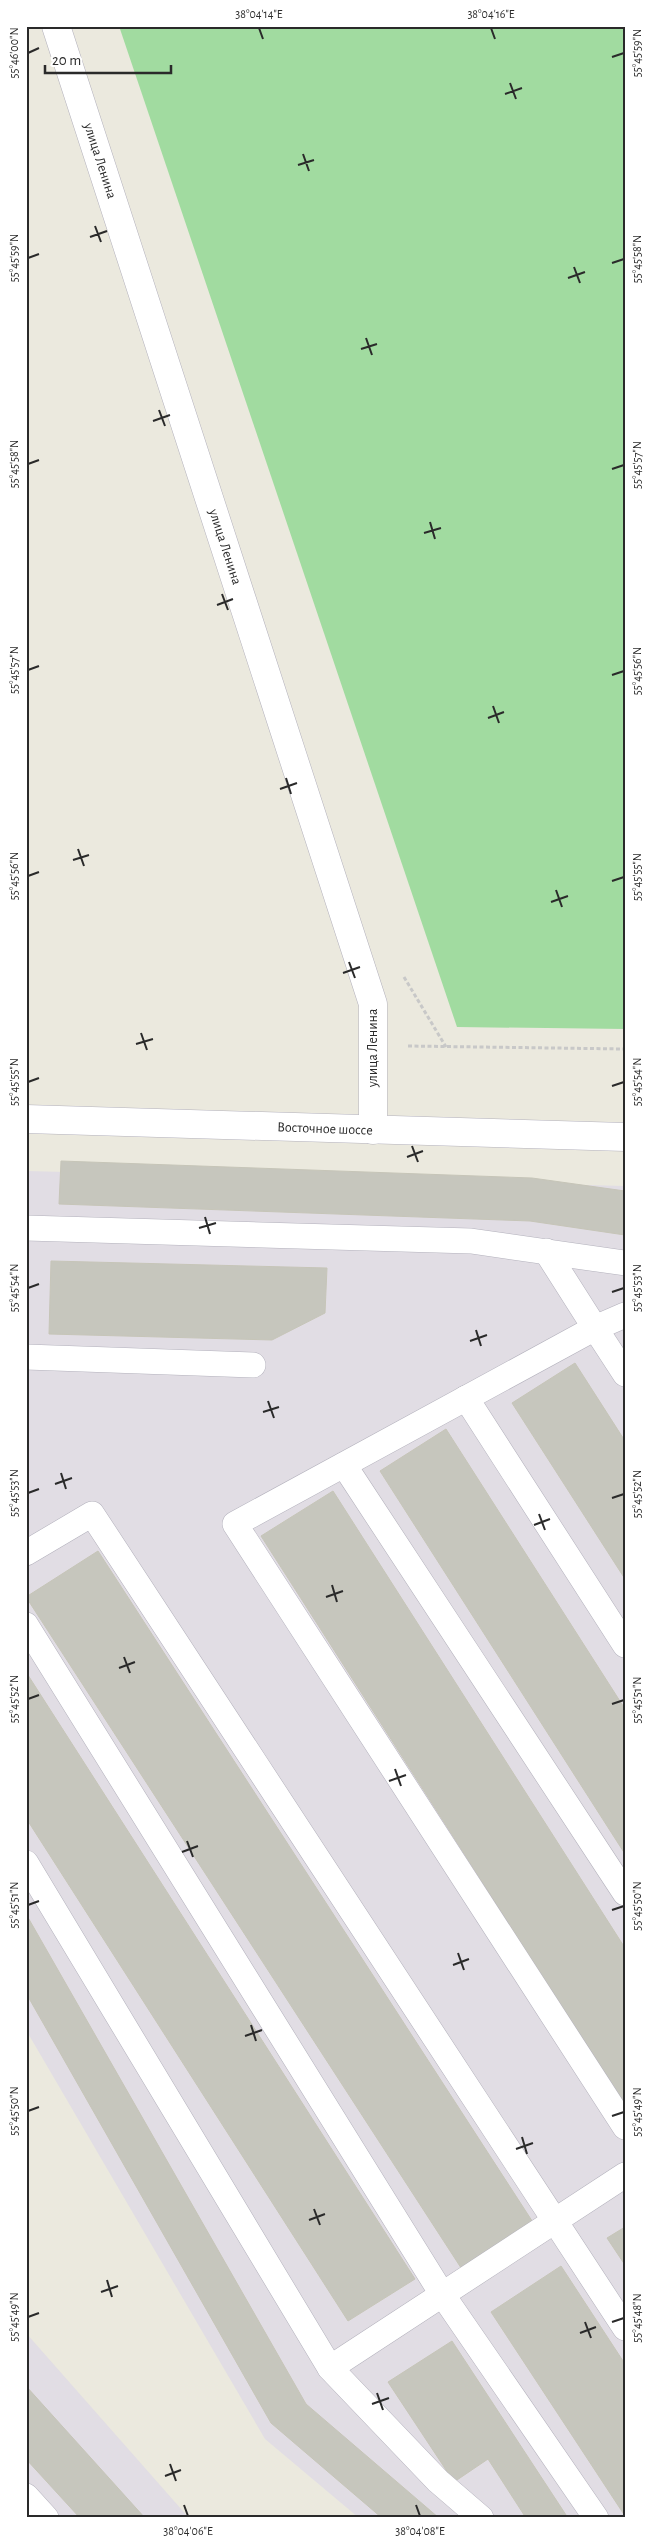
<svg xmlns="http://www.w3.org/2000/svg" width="651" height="2544" viewBox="0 0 651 2544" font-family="'Alegreya Sans',sans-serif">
<rect width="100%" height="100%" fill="#ebe9de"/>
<g fill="#e1dde4">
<path d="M26,1171L625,1186V2518H359L265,2439L26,2030Z"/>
<path d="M26,2333L189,2518H26Z"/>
</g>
<path fill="#a1dba0" d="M119,26H625V1029L457,1027Z"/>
<g fill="#c6c6bd" stroke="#c6c5b8">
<path d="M61,1161L532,1178L625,1191V1235L530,1221L59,1204Z"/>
<path d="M51,1261L327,1268L325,1313L272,1340L49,1334Z"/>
<path d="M575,1363L625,1441V1579L512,1403Z"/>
<path d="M446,1429L625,1709V1854L380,1471Z"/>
<path d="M333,1491L625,1948V2105L261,1536Z"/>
<path d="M98,1551L536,2227L465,2274L26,1597Z"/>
<path d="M26,1672L415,2279L348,2321L26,1818Z"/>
<path d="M26,1914L306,2404L439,2518H382L271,2423L26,1993Z"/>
<path d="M625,2227V2265L607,2238Z"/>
<path d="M561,2266L625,2364V2516L491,2312Z"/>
<path d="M452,2341L568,2518H526L488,2459L454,2482L388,2382Z"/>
<path d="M26,2386L145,2518H80L26,2459Z"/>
</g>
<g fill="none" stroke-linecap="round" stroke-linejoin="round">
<g stroke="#b3b1bc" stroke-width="26">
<g id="service">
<path d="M26,1228L471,1241L625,1263"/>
<path d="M546,1251L595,1328L235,1524L625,2127"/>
<path d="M625,1315L595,1328L625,1374"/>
<path d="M26,1357L253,1365"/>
<path d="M466,1398L625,1645"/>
<path d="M344,1465L625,1893"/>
<path d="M26,1553L92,1514L625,2328"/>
<path d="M26,1625L442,2294L596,2518"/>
<path d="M26,1863L330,2368L438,2481L481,2518"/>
<path d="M330,2368L625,2175"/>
<path d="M26,2496L46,2518"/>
</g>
</g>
<g stroke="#b3b1bc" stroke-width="29">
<path id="tertiary" d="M56,26L373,1004V1130"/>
</g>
<g stroke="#b3b1bc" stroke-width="29">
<path id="secondary" d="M26,1119L625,1137"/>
</g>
<g stroke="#c8c8c8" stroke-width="3" stroke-dasharray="4 2.5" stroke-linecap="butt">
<path d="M404,977L446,1047"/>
<path d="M408,1046L625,1049"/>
</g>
<use href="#service" stroke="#fff" stroke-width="25"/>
<use href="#tertiary" stroke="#fff" stroke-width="28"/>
<use href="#secondary" stroke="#fff" stroke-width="28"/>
</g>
<path fill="none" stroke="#2a2a2a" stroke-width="2" d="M259,28L263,39M491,28L495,39M28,53L39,48M612,57L624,53M510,83L516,99M505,94L522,88M303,154L309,171M298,165L314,160M95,226L101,242M90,237L107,231M28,258L39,254M612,263L624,259M574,267L580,283M568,278L585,272M366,338L372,355M361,349L377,344M159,410L165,426M153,421L170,415M28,464L39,460M612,469L624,465M430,522L435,539M424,533L441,528M222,594L228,610M217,605L233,599M28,670L39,666M612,675L624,671M493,706L499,723M488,718L504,712M286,778L291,794M280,789L297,783M78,849L84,866M73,860L89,855M28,876L39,872M612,881L624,877M556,890L562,907M551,902L568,896M349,962L355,978M343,973L360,967M141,1033L147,1050M136,1044L153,1039M28,1082L39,1078M612,1086L624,1082M412,1146L418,1162M407,1157L423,1151M205,1217L210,1234M199,1228L216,1223M28,1288L39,1284M612,1292L624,1288M476,1330L481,1346M470,1341L487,1335M268,1401L274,1418M263,1412L279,1407M61,1473L66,1489M55,1484L72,1478M28,1493L39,1489M612,1498L624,1494M539,1514L545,1530M534,1525L550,1519M332,1585L337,1602M326,1597L343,1591M124,1657L130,1673M119,1668L135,1662M28,1699L39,1695M612,1704L624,1700M395,1769L401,1786M389,1781L406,1775M187,1841L193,1857M182,1852L198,1846M28,1905L39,1901M612,1910L624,1906M458,1953L464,1970M453,1965L469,1959M251,2025L256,2041M245,2036L262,2030M28,2111L39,2107M612,2116L624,2112M522,2137L527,2154M516,2149L533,2143M314,2209L320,2225M309,2220L325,2214M107,2280L112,2297M101,2292L118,2286M28,2317L39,2313M585,2322L591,2338M612,2322L624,2318M580,2333L596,2327M377,2393L383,2410M372,2404L389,2398M170,2464L176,2481M165,2476L181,2470M184,2505L188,2516M416,2505L420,2516"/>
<g text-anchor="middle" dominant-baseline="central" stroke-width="4" stroke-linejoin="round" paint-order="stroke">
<g font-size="14" fill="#2a2a2a" stroke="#fff">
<text transform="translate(100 161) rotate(72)">улица Ленина</text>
<text transform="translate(225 547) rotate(72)">улица Ленина</text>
<text transform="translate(373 1048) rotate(-90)">улица Ленина</text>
<text transform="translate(325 1129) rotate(2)">Восточное шоссе</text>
</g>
</g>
<rect width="651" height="2544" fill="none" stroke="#ffffff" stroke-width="55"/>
<path d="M45 65v8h126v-8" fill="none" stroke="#2a2a2a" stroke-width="2.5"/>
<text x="52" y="65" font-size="15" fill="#2a2a2a" stroke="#ffffff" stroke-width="4" paint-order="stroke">20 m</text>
<rect x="28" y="28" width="596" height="2488" fill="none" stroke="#2a2a2a" stroke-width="2"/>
<g font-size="12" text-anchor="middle" fill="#2a2a2a">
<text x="259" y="18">38°04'14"E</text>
<text x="491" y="18">38°04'16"E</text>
<text transform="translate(14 53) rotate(-90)" y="4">55°46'00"N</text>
<text transform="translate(637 53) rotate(-90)" y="4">55°45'59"N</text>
<text transform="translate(14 258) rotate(-90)" y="4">55°45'59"N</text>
<text transform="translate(637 259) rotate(-90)" y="4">55°45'58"N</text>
<text transform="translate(14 464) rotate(-90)" y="4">55°45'58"N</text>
<text transform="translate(637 465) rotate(-90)" y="4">55°45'57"N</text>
<text transform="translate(14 670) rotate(-90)" y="4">55°45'57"N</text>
<text transform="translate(637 671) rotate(-90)" y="4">55°45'56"N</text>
<text transform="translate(14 876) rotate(-90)" y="4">55°45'56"N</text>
<text transform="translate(637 877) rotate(-90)" y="4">55°45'55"N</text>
<text transform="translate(14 1082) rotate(-90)" y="4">55°45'55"N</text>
<text transform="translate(637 1082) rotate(-90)" y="4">55°45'54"N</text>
<text transform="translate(14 1288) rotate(-90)" y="4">55°45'54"N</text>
<text transform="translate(637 1288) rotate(-90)" y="4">55°45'53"N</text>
<text transform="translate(14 1493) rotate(-90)" y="4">55°45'53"N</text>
<text transform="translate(637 1494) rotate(-90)" y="4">55°45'52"N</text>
<text transform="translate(14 1699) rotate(-90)" y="4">55°45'52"N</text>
<text transform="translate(637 1700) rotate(-90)" y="4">55°45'51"N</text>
<text transform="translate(14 1905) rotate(-90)" y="4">55°45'51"N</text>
<text transform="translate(637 1906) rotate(-90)" y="4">55°45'50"N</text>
<text transform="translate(14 2111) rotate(-90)" y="4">55°45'50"N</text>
<text transform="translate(637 2112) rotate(-90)" y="4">55°45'49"N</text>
<text transform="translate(14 2317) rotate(-90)" y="4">55°45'49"N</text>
<text transform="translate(637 2318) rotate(-90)" y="4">55°45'48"N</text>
<text x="188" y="2535">38°04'06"E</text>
<text x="420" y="2535">38°04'08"E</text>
</g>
</svg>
